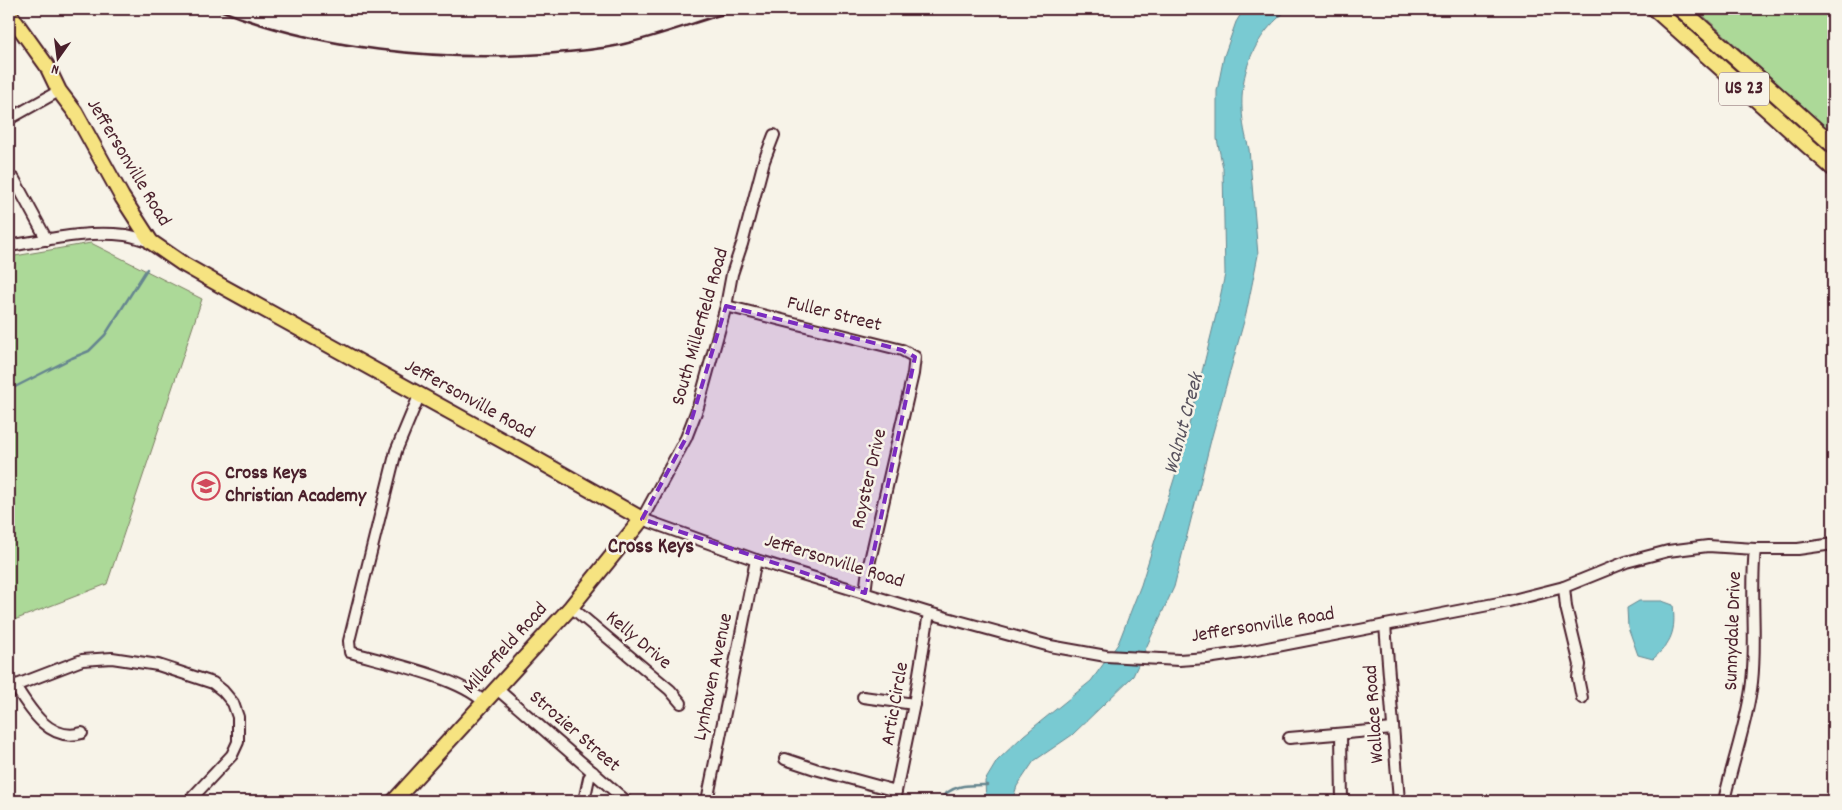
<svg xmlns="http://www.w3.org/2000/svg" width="1842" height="810" viewBox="0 0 1842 810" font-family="Dekko,sans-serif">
<rect width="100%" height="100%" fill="#f7f3e8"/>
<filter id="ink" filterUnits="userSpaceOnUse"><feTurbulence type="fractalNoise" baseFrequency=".02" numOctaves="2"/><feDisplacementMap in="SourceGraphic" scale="10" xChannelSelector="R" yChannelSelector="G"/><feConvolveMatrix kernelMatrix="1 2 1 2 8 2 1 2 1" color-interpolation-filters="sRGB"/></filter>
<g filter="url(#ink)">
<g fill="#acd998" stroke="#7b7c62">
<path d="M1696,9H1833V134Z"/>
<path d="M91,243L202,299L107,584L9,622V257Z"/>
</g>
<g fill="#79cad2" stroke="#66868f">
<path d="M1244,9H1289C1243,43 1233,96 1249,149L1258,255L1246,314L1212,436L1174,587L1133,676L1072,735L1034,761L1017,786L1012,801H986L985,781L997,761L1024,735L1091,681L1118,644L1141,585L1181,457L1218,307L1225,274L1223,168L1217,139V91L1224,56L1236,22Z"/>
<path d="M1639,601H1662L1673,605C1676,631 1672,642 1653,659L1638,655L1628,627L1627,608Z"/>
</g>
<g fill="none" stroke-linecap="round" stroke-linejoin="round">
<g stroke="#66868f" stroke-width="2.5">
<path d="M9,390L72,358L89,351L105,335L147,269"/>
<path d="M939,801C951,784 968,785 987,785"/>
</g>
<g stroke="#4a1f2b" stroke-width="14">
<g id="minor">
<path d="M9,119L59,91"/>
<path d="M774,135L764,161L742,244L732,274L726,306L698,407L686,438L642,519L756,560L929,613L1050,646L1106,656L1179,660L1207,658L1247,652L1509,601L1564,587L1626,562L1668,551L1708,546L1755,549H1798L1833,544"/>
<path d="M14,179L47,240"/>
<path d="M9,246C47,240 86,230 125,235C134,236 143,240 151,242"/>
<path d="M726,306L902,350L915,357L913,374L868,569L865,593"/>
<path d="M419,396L396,451L349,641L350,652C385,662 459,677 484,702"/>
<path d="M1564,587L1566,607L1580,665L1578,678L1582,698"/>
<path d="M571,607L670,690L681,703"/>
<path d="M1385,625L1399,801"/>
<path d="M14,684C29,708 49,743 82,733"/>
<path d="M9,688L82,660L112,658L158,665L213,683L223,691L233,703L238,717V742L232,755L189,801"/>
<path d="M497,689L626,801"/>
<path d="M863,697L914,704"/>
<path d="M1341,734L1342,801"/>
<path d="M1289,738L1393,729"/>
<path d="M785,759L815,769L896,791"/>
<path d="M584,801L589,778L593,772"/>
<path d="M707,801L756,560"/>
<path d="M894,801L914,704L929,613"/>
<path d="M1724,801C1732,763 1748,720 1752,682C1757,638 1750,593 1755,549"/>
</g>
</g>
<g stroke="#4a1f2b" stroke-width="18">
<path id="major" d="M9,13L47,66L59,91L75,112L122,197L151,242L183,264L220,285L527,454L642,519L571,607L394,801"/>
</g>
<g stroke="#4a1f2b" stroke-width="19">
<g id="highway">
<path d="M1655,9L1833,168"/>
<path d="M1681,9L1833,145"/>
</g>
</g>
<use href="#minor" stroke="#f7f3e8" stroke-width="10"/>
<use href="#major" stroke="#f6e381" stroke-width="14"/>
<use href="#highway" stroke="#f6e381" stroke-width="15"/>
<path stroke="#4a1f2b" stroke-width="2.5" d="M217,9C316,49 439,62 545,54C570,52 596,50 620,45C659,36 701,20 740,9"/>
</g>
</g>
<path fill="#7b2cbf" fill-opacity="0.2" stroke="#7b2cbf" stroke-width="4" stroke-dasharray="10 6" stroke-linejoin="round" d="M726,306L902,350L915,357L865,593L642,519L686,438Z"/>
<defs>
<g id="school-ring" transform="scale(1.4375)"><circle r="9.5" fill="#f7f3e8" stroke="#d1495b" stroke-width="1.5"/><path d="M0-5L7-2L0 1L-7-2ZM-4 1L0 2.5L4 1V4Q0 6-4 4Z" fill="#d1495b"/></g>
</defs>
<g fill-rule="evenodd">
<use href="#school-ring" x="206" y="486"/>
</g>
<g text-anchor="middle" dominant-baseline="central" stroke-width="5" stroke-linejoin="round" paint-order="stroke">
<rect fill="#f7f3e8" stroke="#7e5f64" stroke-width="1" x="1719" y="72.5" width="50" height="33" rx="4"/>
<g font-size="19" font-weight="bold" fill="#4a1f2b">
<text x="1744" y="89">US 23</text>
</g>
<g font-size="20" fill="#4a1f2b" stroke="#f7f3e8">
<text transform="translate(128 163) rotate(59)">Jeffersonville Road</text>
<text transform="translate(834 315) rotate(14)">Fuller Street</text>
<text transform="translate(701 327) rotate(-74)">South Millerfield Road</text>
<text transform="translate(469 400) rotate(29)">Jeffersonville Road</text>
<text transform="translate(870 479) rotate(-77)">Royster Drive</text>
<text transform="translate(834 562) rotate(17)">Jeffersonville Road</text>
<text transform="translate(1263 626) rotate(-9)">Jeffersonville Road</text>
<text transform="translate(1734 631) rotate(-88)">Sunnydale Drive</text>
<text transform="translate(638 641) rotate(40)">Kelly Drive</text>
<text transform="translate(506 649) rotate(-48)">Millerfield Road</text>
<text transform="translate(714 677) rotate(-78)">Lynhaven Avenue</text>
<text transform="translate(896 704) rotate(-80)">Artic Circle</text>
<text transform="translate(1375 714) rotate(-94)">Wallace Road</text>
<text transform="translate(574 732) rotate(41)">Strozier Street</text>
</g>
<g font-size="20" font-weight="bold" fill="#4a1f2b" stroke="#f7f3e8" text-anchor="start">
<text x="225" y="474">Cross Keys<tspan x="225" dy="23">Christian Academy</tspan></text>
</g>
<g font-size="21" font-style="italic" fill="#58525d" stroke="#f7f3e8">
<text transform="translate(1185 424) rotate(-75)">Walnut Creek</text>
</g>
<g font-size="21" font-weight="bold" fill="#4a1f2b" stroke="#f7f3e8">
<text x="651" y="548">Cross Keys</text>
</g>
</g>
<rect width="1842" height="810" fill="none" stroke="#f7f3e8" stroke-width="30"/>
<rect x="15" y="15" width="1812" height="780" fill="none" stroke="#4a1f2b" stroke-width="2" filter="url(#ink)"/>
<g transform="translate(58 58) rotate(194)" stroke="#f7f3e8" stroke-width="4" paint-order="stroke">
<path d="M0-4L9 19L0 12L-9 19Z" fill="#4a1f2b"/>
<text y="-8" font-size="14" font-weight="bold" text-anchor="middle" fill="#4a1f2b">N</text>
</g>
</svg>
